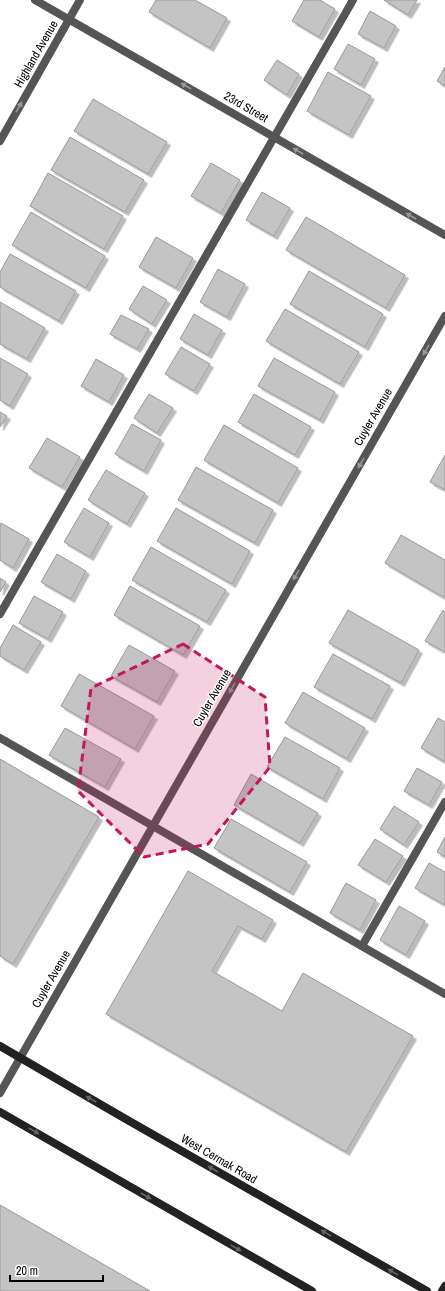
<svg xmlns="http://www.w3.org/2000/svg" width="445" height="1291" viewBox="0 0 445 1291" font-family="'Archivo Narrow',sans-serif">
<defs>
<filter id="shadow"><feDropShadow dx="3.5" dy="3.5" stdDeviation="0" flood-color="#0004"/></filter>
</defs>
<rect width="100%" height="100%" fill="#fff"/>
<g fill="#c4c4c4" stroke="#999" filter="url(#shadow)">
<path d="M156,0H195L227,18L210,48L149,12Z"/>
<path d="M304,0H320L335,9L319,37L292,21Z"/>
<path d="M384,0H417L408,15Z"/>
<path d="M370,11L396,26L384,48L358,34Z"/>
<path d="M348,44L375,59L361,85L334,69Z"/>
<path d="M277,60L299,74L287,95L264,80Z"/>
<path d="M445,67V86L437,81Z"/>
<path d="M328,72L371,96L349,135L307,111Z"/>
<path d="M93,99L167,142L148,174L74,131Z"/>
<path d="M70,137L144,180L125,212L51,170Z"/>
<path d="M211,163L240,180L221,213L191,196Z"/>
<path d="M48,173L123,216L104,249L30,206Z"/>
<path d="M262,192L290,208L274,236L246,220Z"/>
<path d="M31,212L105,256L86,288L12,245Z"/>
<path d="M306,217L405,275L386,308L286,250Z"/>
<path d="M156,237L193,258L176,288L139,267Z"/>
<path d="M10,254L76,291L59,321L0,287V272Z"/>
<path d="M218,269L245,284L227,317L200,302Z"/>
<path d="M309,271L383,314L365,347L290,304Z"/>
<path d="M143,286L167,300L152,324L129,309Z"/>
<path d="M0,302L45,328L27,359L0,344Z"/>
<path d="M285,309L359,352L340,384L266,341Z"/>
<path d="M194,314L222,330L208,355L180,339Z"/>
<path d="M121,315L149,329L137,349L110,334Z"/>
<path d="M181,347L210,364L194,391L165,374Z"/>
<path d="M0,358L28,374L10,406L0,400Z"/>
<path d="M274,358L335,392L320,420L258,386Z"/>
<path d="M96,359L124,375L109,402L81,386Z"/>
<path d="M149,394L173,408L157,433L134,418Z"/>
<path d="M254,394L311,427L295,455L238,422Z"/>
<path d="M0,412L7,416L0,427Z"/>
<path d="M132,424L161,440L144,471L115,454Z"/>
<path d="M224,425L298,468L278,503L204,460Z"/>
<path d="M47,438L80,457L62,487L29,468Z"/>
<path d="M445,455V490L430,482Z"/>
<path d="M196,467L273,510L255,543L178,500Z"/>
<path d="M106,470L145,493L127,524L88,500Z"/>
<path d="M84,508L109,523L90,557L64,542Z"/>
<path d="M176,508L250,551L232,584L157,541Z"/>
<path d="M1,523L29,539L13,568L0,560V525Z"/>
<path d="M401,535L445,560V594L443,597L385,563Z"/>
<path d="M151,547L226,590L207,622L132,580Z"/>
<path d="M57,554L86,571L71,599L41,582Z"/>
<path d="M0,578L6,582L0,592Z"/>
<path d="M130,586L200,626L183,655L114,615Z"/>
<path d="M34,596L63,612L48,639L19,623Z"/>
<path d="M348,610L419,650L401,683L329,643Z"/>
<path d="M443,610L445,612V652L425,641Z"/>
<path d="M13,625L41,642L24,670L0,656V648Z"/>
<path d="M129,645L175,671L157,702L111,676Z"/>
<path d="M333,654L390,686L372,719L314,687Z"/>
<path d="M79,674L154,716L135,749L61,706Z"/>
<path d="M303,692L365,728L347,759L285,723Z"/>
<path d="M438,718L445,722V762L421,748Z"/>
<path d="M65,728L121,759L105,787L49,755Z"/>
<path d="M285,737L340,768L323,799L267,767Z"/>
<path d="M0,759L99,817L13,964L0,956Z"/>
<path d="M417,768L442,782L429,805L404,791Z"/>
<path d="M251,774L318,813L300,843L234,805Z"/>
<path d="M394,806L419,822L404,845L380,829Z"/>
<path d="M231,819L307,862L290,892L214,848Z"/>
<path d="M445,837V857L437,852Z"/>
<path d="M375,839L403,856L386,882L358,865Z"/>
<path d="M429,863L445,872V905L415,888Z"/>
<path d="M188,871L273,920L262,939L238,926L212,971L282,1011L303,973L413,1036L346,1152L106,1014Z"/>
<path d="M346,883L376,900L360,930L330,913Z"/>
<path d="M399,906L425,921L406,955L380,940Z"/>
<path d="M0,1205L150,1291H0Z"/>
</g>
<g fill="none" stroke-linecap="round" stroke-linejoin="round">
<g stroke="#555" stroke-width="8">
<path d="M0,614L353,0"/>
<path d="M0,738L445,994"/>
<path d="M362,946L445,802"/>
</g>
<g stroke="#555" stroke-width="8">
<path d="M35,0L445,235"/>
<path d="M0,141L80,0"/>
<path d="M0,1093L445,316"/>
</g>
<g stroke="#222" stroke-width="8">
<path d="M0,1046L124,1118L427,1291"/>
<path d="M0,1112L312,1291"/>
<path d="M442,1291L445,1286"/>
</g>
</g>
<defs><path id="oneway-solid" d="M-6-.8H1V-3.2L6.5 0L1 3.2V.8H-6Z"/></defs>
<g fill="#999">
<use href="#oneway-solid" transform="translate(186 86) rotate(-150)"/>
<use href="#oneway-solid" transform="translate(19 107) rotate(-60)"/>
<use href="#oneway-solid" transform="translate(298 151) rotate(-150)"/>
<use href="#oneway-solid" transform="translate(411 216) rotate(-150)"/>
<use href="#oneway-solid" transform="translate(426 350) rotate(120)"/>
<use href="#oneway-solid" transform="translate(361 463) rotate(120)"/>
<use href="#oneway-solid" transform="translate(296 575) rotate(120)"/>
<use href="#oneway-solid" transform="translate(232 688) rotate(120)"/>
</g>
<g fill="#646464">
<use href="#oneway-solid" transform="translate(91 1099) rotate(-150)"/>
<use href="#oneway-solid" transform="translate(34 1131) rotate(30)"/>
<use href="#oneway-solid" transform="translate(213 1169) rotate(-150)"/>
<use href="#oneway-solid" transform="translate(146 1196) rotate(30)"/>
<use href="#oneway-solid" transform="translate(326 1233) rotate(-150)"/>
<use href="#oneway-solid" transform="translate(236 1248) rotate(30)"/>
<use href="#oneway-solid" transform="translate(393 1272) rotate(-150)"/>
</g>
<path fill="#c2185b" fill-opacity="0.2" stroke="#c2185b" stroke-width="3" stroke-dasharray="8 5" stroke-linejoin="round" d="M183,644L265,697L270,767L208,844L144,857L78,791L91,688Z"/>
<g text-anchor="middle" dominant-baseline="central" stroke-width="3" stroke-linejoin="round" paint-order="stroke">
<g font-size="12" fill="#000" stroke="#fff">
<text transform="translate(36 54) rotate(-60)">Highland Avenue</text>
<text transform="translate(246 107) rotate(30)">23rd Street</text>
<text transform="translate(373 417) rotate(-60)">Cuyler Avenue</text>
<text transform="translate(212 698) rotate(-60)">Cuyler Avenue</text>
<text transform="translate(51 979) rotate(-60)">Cuyler Avenue</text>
<text transform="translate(219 1159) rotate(30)">West Cermak Road</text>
</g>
</g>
<path d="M10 1275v6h93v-6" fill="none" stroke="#000000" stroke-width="2"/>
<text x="16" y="1275" font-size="12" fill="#000000" stroke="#ffffff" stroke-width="3" paint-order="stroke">20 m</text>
</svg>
